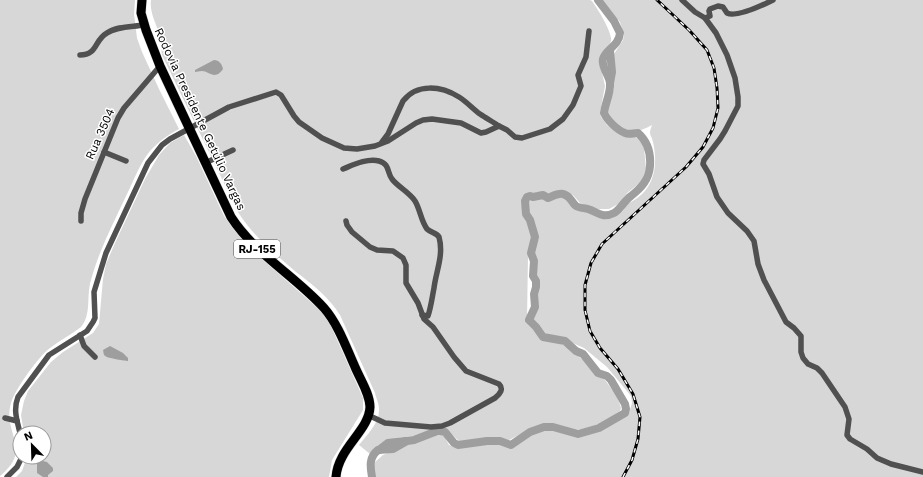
<svg xmlns="http://www.w3.org/2000/svg" width="923" height="477" viewBox="0 0 923 477" font-family="'Work Sans',sans-serif">
<rect width="100%" height="100%" fill="#fff"/>
<g fill="#d7d7d7">
<path d="M0,0H135L134,14L137,38L142,52L159,89L179,129C168,135 159,141 150,151C140,163 134,180 127,194C114,222 99,250 91,280C86,296 92,314 81,327C71,335 60,340 50,348C39,356 15,389 11,403C2,435 34,448 0,476Z"/>
<path d="M151,0H590L592,1C597,8 613,33 611,41C609,47 603,52 600,58L601,68L605,86L600,112L601,117L607,125L622,136L635,137L642,141L644,148L646,169L641,182L627,193L620,203L609,209H596L580,203L573,195L564,192L549,194L540,192L528,194L524,197L522,199L523,213L530,228L532,237L528,256L527,319L529,325L541,338L564,345L583,360L597,375L605,380L613,391L619,402L621,408L620,411L603,423L582,429L576,430L557,425H544L529,430L509,440L488,439L463,442L459,441L447,430H434L416,436L396,438L388,441L382,443L370,454L359,445C367,435 380,422 379,409C379,403 376,398 375,393L340,315C329,297 312,284 296,272C275,254 253,236 238,212L162,55C161,50 162,46 161,42C159,27 149,15 151,0Z"/>
<path d="M600,0H923V477H375L373,466L375,462L383,455L408,444L433,435L444,436L449,445L454,447H470L485,443H500L510,448H513L517,445L523,438L535,432L547,429L579,436L591,433L611,425L627,415L629,413L632,403L631,396L607,367L584,348L559,337L545,334L534,321L533,319L537,301L536,294L538,284L535,271L534,255L536,245L539,238L532,219L528,213V200L530,198L535,199L541,196C551,203 553,197 563,196L568,199L575,208L590,211L600,217H609L623,211L626,204C653,194 659,168 653,142C651,133 648,136 652,125C634,136 618,131 606,114V106L614,89V54L623,40L624,35L620,22L615,16Z"/>
<path d="M184,135L196,156L224,216L235,231L253,251L321,311L331,326L363,398V410L332,460L329,477H16L22,471L27,457H44V433H24L21,415L24,401L28,391L51,362L63,352L93,333L99,324L103,279L106,264L115,243L145,179L159,155L170,143Z"/>
</g>
<g fill="#9e9e9e">
<path d="M214,60C219,60 222,64 223,69C215,81 209,71 202,71C199,71 197,72 195,72V70Z"/>
<path d="M110,346L123,353L128,358V361C125,361 109,358 107,357C103,355 104,354 103,350Z"/>
<path d="M43,461L47,462L53,468V471L48,475V477H43L37,473V463Z"/>
</g>
<g fill="none" stroke-linecap="round" stroke-linejoin="round">
<g stroke="#9e9e9e" stroke-width="8">
<path d="M610,51L612,72L610,83"/>
<path d="M379,450L388,443L405,441"/>
<path d="M372,477C370,466 369,457 378,450L393,449L407,441L414,440L432,433L438,431L445,432L454,443L458,445L487,441H500L511,445L530,432L544,427H553L578,434L599,428L625,413L626,409L625,404L611,380L607,376L598,373L583,354L576,351L565,341L543,337L536,327L529,320L535,307L534,294L536,287V281L533,276L534,261L531,253L535,237L530,220L526,214L525,201L527,197L530,196L533,197L543,195L548,198C553,196 558,193 563,194C571,196 571,202 576,206C579,208 585,208 588,209C598,212 602,219 614,213C620,210 624,201 631,196C641,188 649,180 650,166C651,153 647,141 638,133C633,133 629,135 625,133C617,130 607,120 604,113C605,103 611,93 610,83C609,75 601,67 603,59C606,49 619,46 620,33L614,21L598,0"/>
</g>
<g stroke="#dbdbdb" stroke-width="10">
<path id="primary" d="M142,0L141,13L146,30L160,66L231,217C255,254 295,276 324,308C338,324 346,347 355,367C360,379 370,394 370,407C369,431 338,448 336,477"/>
</g>
<g stroke="#505050" stroke-width="5.5">
<path d="M682,0L695,12L705,18L710,16L709,11L710,9L718,6L723,7L727,13C737,18 763,5 773,0"/>
<path d="M705,18L716,33L727,55L735,78L738,97V106L725,131L720,139L704,160L703,164L709,174L717,197L728,213L747,231L754,241L758,264L764,280L786,322L794,328L801,336V352L803,358L808,364L817,368L822,373L845,407L849,419L847,435L850,439L867,449L877,458L891,464L923,472"/>
<path d="M80,55C98,55 94,40 107,33C117,26 132,27 144,25"/>
<path d="M382,142L388,134L403,101C417,83 441,86 459,97C467,102 473,109 480,114C486,118 493,122 499,126"/>
<path d="M104,152L126,161"/>
<path d="M205,163L233,150"/>
<path d="M343,169C353,165 367,158 379,161C390,164 387,173 392,179C398,187 409,192 415,201C420,209 421,221 427,229C431,233 436,232 439,237C444,255 436,271 434,288C432,298 431,307 428,316L422,315"/>
<path d="M81,221V213L85,199L118,118L124,108L160,66"/>
<path d="M346,221L347,225L352,232L370,247L377,250L393,251L403,258L406,265V283L418,303L424,319L433,327L454,357L466,371L499,384C504,389 500,394 495,398L450,423L442,426L431,427L385,423L368,415"/>
<path d="M80,335L84,346L95,357"/>
<path d="M5,418L17,421"/>
<path d="M20,433C17,420 13,410 18,397L49,355L87,331L93,322L95,318L94,292L106,253L148,163L162,145L170,139L229,107L276,92L281,95L294,116L299,122L322,138L344,148L357,149L375,146L388,141L416,123L423,120L432,119L461,123L481,133L486,132L499,126L507,130L515,137L522,138L550,129L563,119L573,105L581,86L578,75L586,57L589,31"/>
<path d="M7,477L17,467L22,457"/>
</g>
<use href="#primary" stroke="#000" stroke-width="9"/>
<g stroke="#000" stroke-width="3">
<path id="rail" d="M623,477L632,460L638,439L640,417L633,394L618,369L600,348L590,331L585,310V285L591,263L602,244L686,167L703,147L713,128L718,108L717,88L714,68L707,50L689,30L657,0"/>
</g>
<use href="#rail" stroke="#fff" stroke-width="1.5" stroke-dasharray="4.5" stroke-linecap="butt"/>
</g>
<g text-anchor="middle" dominant-baseline="central" stroke-width="3" stroke-linejoin="round" paint-order="stroke">
<rect fill="#fff" stroke="#4c4c4c" stroke-width="1" x="234" y="240" width="46" height="18" rx="3"/>
<g font-size="11" font-weight="bold" fill="#000">
<text x="257" y="249">RJ-155</text>
</g>
<g font-size="12" fill="#000" stroke="#fff">
<text transform="translate(200 119) rotate(65)">Rodovia Presidente Getúlio Vargas</text>
<text transform="translate(100 134) rotate(-66)">Rua 3504</text>
</g>
</g>
<g transform="translate(32 445) rotate(337)"><circle r="19" fill="#ffffff" stroke="#999999"/>
<path d="M0-3L7 15L0 10L-7 15Z" fill="#000000"/>
<text y="-6" font-size="11" font-weight="bold" text-anchor="middle" fill="#000000">N</text>
</g>
</svg>
